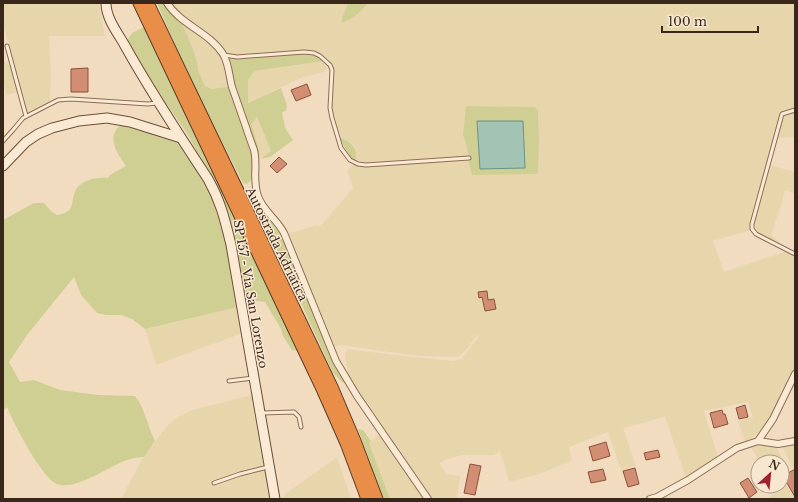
<svg xmlns="http://www.w3.org/2000/svg" width="798" height="502" viewBox="0 0 798 502" font-family="'Libre Baskerville',serif">
<rect width="100%" height="100%" fill="#f1dcc0"/>
<g fill="#e7d6ac">
<path d="M3,3H99L105,36H49L51,78L50,101L28,112L25,111L3,22Z"/>
<path d="M169,3H348L342,18V23L347,22L366,7L368,3H795V109L785,110L780,115L761,186L751,218V230L713,241L724,272L787,251L795,255V370L772,417L753,438L745,442L738,421L753,417L748,402L704,411L718,457L686,478L665,417L623,428L636,466L621,470L608,432L569,447L572,461L539,474L509,482L500,451L494,455H462L447,459L439,463L446,474L460,476L457,497L459,499H429L349,377L346,363L345,353L348,349L395,355L453,361L462,359L479,336L477,335L466,350L458,357L418,356L341,345L333,346L287,234L317,225L320,227L353,188L348,173V170L353,164L364,166H378L468,160L473,175L538,172L539,142L538,111L464,122V139L467,147V158L369,163L356,161L354,145L350,142L340,138L334,123L330,109V65L327,59L323,55L314,50L245,55H228L183,19Z"/>
<path d="M181,21L213,43L224,60L231,86L212,89L205,86L198,70V66L193,49Z"/>
<path d="M3,59L11,67L18,92L6,95L5,87H3Z"/>
<path d="M324,61L328,68L324,72L301,78L247,103L248,80L255,71Z"/>
<path d="M795,112V137L777,138L782,116L785,114Z"/>
<path d="M257,117L271,151L266,156L259,159L256,157L251,123H253Z"/>
<path d="M770,165L795,172V194L785,190L781,206L771,235L779,241V242L764,237L756,231L754,220Z"/>
<path d="M238,307L243,333L156,365L145,329Z"/>
<path d="M255,394L268,466L217,481L218,484L253,472L269,468L274,499H121L142,459L167,426L178,417L193,410Z"/>
<path d="M382,433L427,499H390L369,443L371,441Z"/>
<path d="M795,444V467L792,468L782,446Z"/>
<path d="M750,445L776,446L788,471L782,474V462H759Z"/>
<path d="M337,457L351,499H281L287,493Z"/>
<path d="M782,478L795,499H766L776,493L773,486H782Z"/>
</g>
<g fill="#d0cf93">
<path d="M157,3H164L181,21L193,49L198,66V70L205,86L212,89L231,86C237,103 266,173 247,184L243,183C213,124 182,64 157,3Z"/>
<path d="M348,3H368C363,11 350,21 342,23V18Z"/>
<path d="M144,27L232,210L298,351L292,350L283,336L281,329L265,302L243,299L228,218V212L220,195L187,133L163,99L127,41L132,33Z"/>
<path d="M283,54C297,55 313,51 324,61L255,71L248,80V103L281,88L287,105L286,111L282,112L285,128L293,140L270,157L261,159L271,151L257,117L253,123H251L259,150L258,155L235,88L227,58H241Z"/>
<path d="M466,106L535,107L538,111L539,142L538,173L536,174L472,175L468,160L467,147L463,135Z"/>
<path d="M124,123L168,137L184,148L207,186L217,205L222,219L238,307L145,329L132,319L121,315H106L97,313L81,295L74,277L27,335L9,362L20,382L34,380L60,390L98,395L135,396C146,410 147,426 155,441L144,457C126,457 113,467 98,474C89,479 67,489 57,484C41,477 14,424 7,407L3,411V220L34,203H44L51,211L57,215C60,214 64,214 66,212C73,209 72,201 74,195C78,180 95,177 108,178L110,175L126,166C120,157 108,142 116,130C117,127 122,125 124,123Z"/>
<path d="M340,138C354,143 356,147 356,161L349,157Z"/>
<path d="M263,220L274,222L278,225L347,382L346,384L343,383L333,373Z"/>
<path d="M358,429L363,430L371,441L369,443L390,499H383Z"/>
</g>
<path fill="#a3c3b5" stroke="#699282" d="M477,121H523L525,168L480,169Z"/>
<g fill="#d28e72" stroke="#8d503a">
<path d="M88,68V92H71V69Z"/>
<path d="M307,84L311,95L296,101L291,90Z"/>
<path d="M279,157L287,164L277,173L270,166Z"/>
<path d="M487,291L488,300L494,299L496,309L485,311L482,297L479,298L478,292Z"/>
<path d="M745,405L748,417L739,419L736,408Z"/>
<path d="M722,410L723,414H725L728,424L714,428L710,413Z"/>
<path d="M606,442L610,456L593,461L589,447Z"/>
<path d="M658,450L660,457L646,460L644,453Z"/>
<path d="M470,464L481,466L475,495L464,493Z"/>
<path d="M635,468L639,484L628,487L623,471Z"/>
<path d="M603,469L606,480L591,483L588,472Z"/>
<path d="M795,469V497L783,476Z"/>
<path d="M748,478L757,492L749,498L740,483Z"/>
</g>
<g fill="none" stroke-linecap="round" stroke-linejoin="round">
<g stroke="#8c6c56" stroke-width="5">
<g id="lane">
<path d="M7,46L26,116"/>
<path d="M224,55L237,57L304,52L314,53L320,56L330,65L332,70L330,108L332,118L341,148L350,160L358,164L366,165L469,158"/>
<path d="M795,110L782,114L752,224V229L756,234L795,254"/>
<path d="M3,141L13,130L23,118L58,100L71,99L148,104L157,103"/>
<path d="M229,381L253,378"/>
<path d="M262,413L294,412L299,417L301,427"/>
<path d="M214,483L240,474L268,467"/>
</g>
</g>
<g stroke="#8c6c56" stroke-width="8">
<g id="street">
<path d="M167,3C181,25 209,32 223,54C229,64 229,76 232,87C237,101 242,116 247,130C249,137 252,144 254,150C258,166 252,179 258,196C263,211 277,219 284,233L336,361L357,396L428,499"/>
<path d="M758,441L773,419L795,374"/>
<path d="M650,499L657,497L688,480L737,448L758,441L778,444L795,441"/>
</g>
</g>
<g stroke="#6d4d3a" stroke-width="11">
<g id="secondary">
<path d="M106,3C106,18 117,32 124,44C150,91 179,135 208,179C221,202 225,220 231,245L275,499"/>
<path d="M3,166L26,142L38,134L52,128L79,121L107,118L130,122L181,138"/>
</g>
</g>
<g stroke="#593b2b" stroke-width="13">
<g id="highway">
<path d="M139,3L323,391L346,443L367,499"/>
<path d="M148,3L332,387L355,441L377,499"/>
</g>
</g>
<use href="#lane" stroke="#fbead3" stroke-width="3"/>
<use href="#street" stroke="#fbead3" stroke-width="6"/>
<use href="#secondary" stroke="#fbead3" stroke-width="9"/>
<use href="#highway" stroke="#e88e49" stroke-width="11"/>
</g>
<g text-anchor="middle" dominant-baseline="central" stroke-width="3" stroke-linejoin="round" paint-order="stroke">
<g font-size="12" fill="#3a271c" stroke="#f8e7d0">
<text transform="translate(277 244) rotate(64)">Autostrada Adriatica</text>
<text transform="translate(251 294) rotate(80)">SP 157 - Via San Lorenzo</text>
</g>
</g>
<rect width="798" height="502" fill="none" stroke="#3a271c" stroke-width="8"/>
<g transform="translate(770 474) rotate(27)"><circle r="19" fill="#f8e7d0" stroke="#ac9a88"/>
<path d="M0-3L7 15L0 10L-7 15Z" fill="#9f2232"/>
<text y="-6" font-size="11" font-weight="bold" text-anchor="middle" fill="#3a271c">N</text>
</g>
<path d="M662 26v6h96v-6" fill="none" stroke="#3a271c" stroke-width="2"/>
<text x="668" y="26" font-size="12" fill="#3a271c" stroke="#f8e7d0" stroke-width="3" paint-order="stroke">100 m</text>
</svg>
